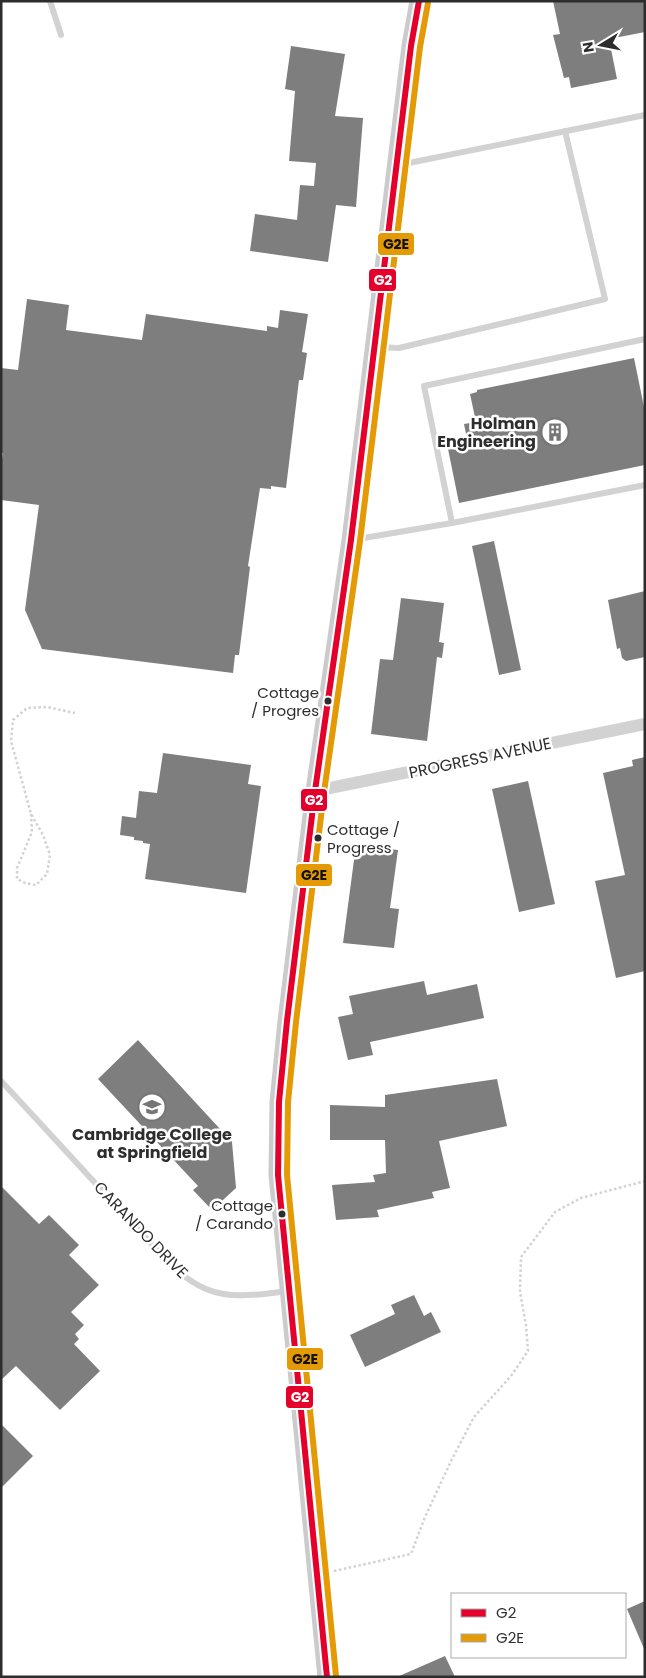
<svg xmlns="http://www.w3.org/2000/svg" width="646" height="1678" viewBox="0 0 646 1678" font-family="Poppins,sans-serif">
<rect width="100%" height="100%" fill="#fff"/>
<g fill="#7e7e7e">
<path d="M553,1H645V32L609,39L617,79L571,88L569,77L564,78L553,35L560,34Z"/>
<path d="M291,46L345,54L335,116L363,118L356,207L336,205L328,262L250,251L255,214L297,220L300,185L314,186L316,163L289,161L295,91L285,89Z"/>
<path d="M27,299L69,305L66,330L142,340L146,314L267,331V326L278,328L280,310L308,314L302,352L307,353L303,380H299L286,488L271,486V489L260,488L248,566L250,567L239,655H235L233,673L42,649L25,610L39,505L1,500V466L3,453H1V368L18,370Z"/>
<path d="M634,358L645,412V465L459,503L447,444L467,439L464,424L476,422L470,394L477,392V390Z"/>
<path d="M494,541L521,670L499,675L472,546Z"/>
<path d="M645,591V657L626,661L622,658L620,648L617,649L608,600Z"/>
<path d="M401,598L444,603L439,642L444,643L442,658L437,657L427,741L371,734L380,659L393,660Z"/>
<path d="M163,753L251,765L248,784L261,786L246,893L145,879L150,844L143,843V841L134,840V837L120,835L122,816L136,818L139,791L157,793Z"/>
<path d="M645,757V971L616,978L595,881L625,875L603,773L633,766L632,760Z"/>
<path d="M528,781L555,904L519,912L492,789Z"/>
<path d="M356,845L398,850L390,908L399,909L394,948L343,943Z"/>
<path d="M424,981L427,995L477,984L484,1018L370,1042L373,1055L348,1060L338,1017L353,1014L349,996Z"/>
<path d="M138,1040L232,1142L236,1188L212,1210L193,1190L198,1186L98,1079Z"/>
<path d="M497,1079L507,1126L439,1141L450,1188L432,1192L434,1198L377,1210L379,1217L336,1220L332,1185L375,1182L373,1175L386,1173L385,1140H330V1105L385,1107V1095Z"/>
<path d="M1,1186L39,1224L49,1215L79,1245L69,1255L99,1285L71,1312L84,1325L75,1334L79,1339L74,1344L100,1371L60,1410L16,1366L1,1380Z"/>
<path d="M414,1295L424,1316L431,1312L441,1332L365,1367L350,1335L395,1314L391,1305Z"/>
<path d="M1,1424L33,1456L1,1488Z"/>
<path d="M645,1601V1651L627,1609Z"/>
<path d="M445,1656L455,1677H397Z"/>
</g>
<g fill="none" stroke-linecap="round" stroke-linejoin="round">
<g stroke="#d2d2d2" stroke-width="2.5" stroke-dasharray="2.5 2.5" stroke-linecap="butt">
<path d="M31,814L32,832L17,868V879L25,883L36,885L47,874L50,855L43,835L31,814L11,741L13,720L27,708L47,707L75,713"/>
<path d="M334,1571L411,1554L425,1517L451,1461L474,1417L511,1376L528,1351L526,1325L520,1292L521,1257L555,1212L581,1198L645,1181"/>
</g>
<g stroke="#d2d2d2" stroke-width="6">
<path d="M50,1L61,35"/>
<path d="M399,165L645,115"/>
<path d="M377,347L399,348L605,299L565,131"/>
<path d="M452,523L424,386L645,339"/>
<path d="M352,540L452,523L645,485"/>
<path d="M1,1081C46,1129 90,1178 135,1226C156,1248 177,1277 206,1289C232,1300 261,1294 288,1291"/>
</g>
<path stroke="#d2d2d2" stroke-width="12" d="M315,791L645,724"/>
<path stroke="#cbcbcb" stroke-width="19" d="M327,1677L278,1175L279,1102L287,1021L315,791L351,540L411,46L419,1"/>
<g stroke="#fff" stroke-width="10">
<path id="bus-1" d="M327,1677L278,1175L279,1102L287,1021L315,791L351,540L411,46L419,1"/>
</g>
<g stroke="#fff" stroke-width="10">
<path id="bus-2" d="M336,1676L287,1175L288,1102L296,1022L324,792L360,541L420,47L428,3"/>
</g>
<use href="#bus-1" stroke="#e4002b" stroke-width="6"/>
<use href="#bus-2" stroke="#e39a04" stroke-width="6"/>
</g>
<defs>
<g id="building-ring" transform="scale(1.4375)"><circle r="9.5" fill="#fff" stroke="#767676" stroke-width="1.5"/><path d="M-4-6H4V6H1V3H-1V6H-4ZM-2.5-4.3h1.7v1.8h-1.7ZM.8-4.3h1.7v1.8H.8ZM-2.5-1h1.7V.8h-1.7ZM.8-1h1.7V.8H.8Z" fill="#767676"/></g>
<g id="school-ring" transform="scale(1.4375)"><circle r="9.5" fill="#fff" stroke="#767676" stroke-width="1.5"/><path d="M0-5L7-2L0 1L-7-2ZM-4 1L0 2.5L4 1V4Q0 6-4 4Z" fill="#767676"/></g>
</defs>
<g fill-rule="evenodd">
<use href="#building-ring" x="555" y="432"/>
<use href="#school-ring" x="152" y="1107"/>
</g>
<g fill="#2d2d2d" stroke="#fff" stroke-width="2">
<circle cx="328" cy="701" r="4.5"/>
<circle cx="318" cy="838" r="4.5"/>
<circle cx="282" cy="1214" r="4.5"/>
</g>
<g text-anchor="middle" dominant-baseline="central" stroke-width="5" stroke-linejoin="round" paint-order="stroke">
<g font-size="15" fill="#2d2d2d" stroke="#fff" text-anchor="end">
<text x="319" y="692">Cottage<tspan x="319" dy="18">/ Progres</tspan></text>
<text x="327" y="829" text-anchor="start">Cottage /<tspan x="327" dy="18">Progress</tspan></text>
<text x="273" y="1205">Cottage<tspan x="273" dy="18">/ Carando</tspan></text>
</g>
<g font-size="16" font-weight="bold" fill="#2d2d2d" stroke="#fff" text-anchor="end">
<text x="536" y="423">Holman<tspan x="536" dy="18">Engineering</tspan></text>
<text x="152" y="1134" text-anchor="middle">Cambridge College<tspan x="152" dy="18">at Springfield</tspan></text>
</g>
<g font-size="16" fill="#2d2d2d" stroke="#fff">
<text transform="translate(480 758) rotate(-12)">PROGRESS AVENUE</text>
<text transform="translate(141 1230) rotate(46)">CARANDO DRIVE</text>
</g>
</g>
<g stroke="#fff" stroke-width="2">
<rect x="377" y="232" width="38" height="24" rx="5" fill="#e39a04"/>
<rect x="368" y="268" width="29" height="24" rx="5" fill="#e4002b"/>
<rect x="300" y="788" width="28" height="24" rx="5" fill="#e4002b"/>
<rect x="295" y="863" width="38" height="24" rx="5" fill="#e39a04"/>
<rect x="286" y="1347" width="38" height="24" rx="5" fill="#e39a04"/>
<rect x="285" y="1385" width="29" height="24" rx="5" fill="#e4002b"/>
</g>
<g font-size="14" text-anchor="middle" font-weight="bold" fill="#fff">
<text x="383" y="285">G2</text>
<text x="314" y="805">G2</text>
<text x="300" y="1402">G2</text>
</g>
<g font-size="14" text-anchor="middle" font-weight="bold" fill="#111">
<text x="396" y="249">G2E</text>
<text x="314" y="880">G2E</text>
<text x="305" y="1364">G2E</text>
</g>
<rect width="646" height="1678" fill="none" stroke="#2d2d2d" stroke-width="5"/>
<rect x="451" y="1593" width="175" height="65" fill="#ffffff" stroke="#ababab"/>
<rect x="461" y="1609" width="25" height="8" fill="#e4002b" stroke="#ababab"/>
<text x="496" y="1618" font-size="15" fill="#2d2d2d">G2</text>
<rect x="461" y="1634" width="25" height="8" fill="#e39a04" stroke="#ababab"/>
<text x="496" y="1643" font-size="15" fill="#2d2d2d">G2E</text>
<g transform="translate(601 45) rotate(260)" stroke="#ffffff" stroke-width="4" paint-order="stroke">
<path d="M0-4L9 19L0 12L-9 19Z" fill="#2d2d2d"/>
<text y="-8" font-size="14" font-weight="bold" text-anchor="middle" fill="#2d2d2d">N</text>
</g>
</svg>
